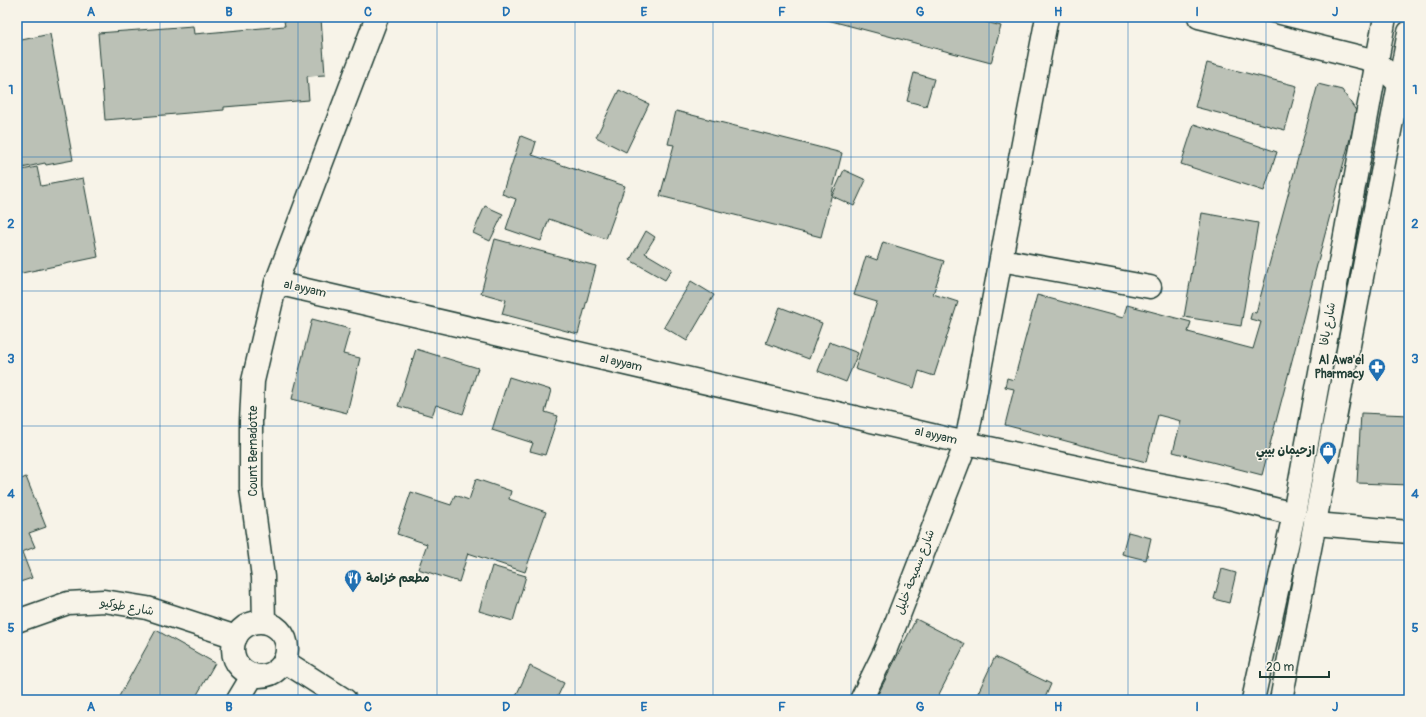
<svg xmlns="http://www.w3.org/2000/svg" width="1426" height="717" viewBox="0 0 1426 717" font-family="Pangolin,'Playpen Sans Arabic',sans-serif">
<rect width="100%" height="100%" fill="#f7f3e8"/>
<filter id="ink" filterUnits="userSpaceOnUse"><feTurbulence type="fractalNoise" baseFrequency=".025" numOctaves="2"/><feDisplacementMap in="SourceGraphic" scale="8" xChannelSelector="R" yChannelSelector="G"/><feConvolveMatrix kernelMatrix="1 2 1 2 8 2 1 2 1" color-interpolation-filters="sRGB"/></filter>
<g filter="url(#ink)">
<g fill="#bbc1b6" stroke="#1f3d34">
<path d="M816,17H968L1001,26L991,63Z"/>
<path d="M321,18L325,75L307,76L309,100L224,107V110L105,120L98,33L193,26L194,34L285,26L284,21Z"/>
<path d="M50,34L73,160L46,165L45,163L17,169V41Z"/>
<path d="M1207,63L1297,86L1285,130L1195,107Z"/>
<path d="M914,73L934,79L926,106L907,101Z"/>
<path d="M1318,84L1342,90L1357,112L1262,475L1173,452L1181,421L1158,415L1146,462L1005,425L1014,389L1005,387L1007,378L1014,380L1037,295L1123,318L1127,305L1191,322L1188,332L1253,349L1261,322L1250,319L1252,312L1256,313Z"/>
<path d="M619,90L649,104L626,152L596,137Z"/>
<path d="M676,111L842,153L821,237L660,196L674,145L668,144Z"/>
<path d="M1194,124L1277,152L1264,191L1181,164Z"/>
<path d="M521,136L536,142L532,155L625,186L606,239L549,219L541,241L506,229L516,199L502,194Z"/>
<path d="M37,167L41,186L83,178L98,257L17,274V171Z"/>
<path d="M844,170L866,180L854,206L832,196Z"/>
<path d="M485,206L503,214L490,241L473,233Z"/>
<path d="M1202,213L1258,223L1241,326L1184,317Z"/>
<path d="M646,231L655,237L645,253L672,269L665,280L630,260Z"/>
<path d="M495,239L596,266L578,334L502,314L506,300L481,293Z"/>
<path d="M883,242L944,261L933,294L958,302L934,376L919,371L914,388L855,369L877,302L854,295L866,256L877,260Z"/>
<path d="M691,281L714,295L687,341L664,327Z"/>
<path d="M780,307L822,323L809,359L766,343Z"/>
<path d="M312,319L350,329L343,354L360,358L347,413L292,399Z"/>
<path d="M829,342L858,353L846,382L818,371Z"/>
<path d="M416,349L478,368L463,414L436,405L432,416L398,406Z"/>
<path d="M509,377L551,390L545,412L558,416L545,455L530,451L533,443L492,430Z"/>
<path d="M1361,413L1409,415V485L1357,483Z"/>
<path d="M26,477L46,527L29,533L35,547L22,552L32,578L20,582L17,575V481Z"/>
<path d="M476,479L511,491L509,499L546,512L525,572L468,553L459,582L418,569L427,544L397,534L411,492L451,505L455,495L469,500Z"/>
<path d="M1128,532L1151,538L1146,560L1122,554Z"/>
<path d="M492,566L526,576L513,621L479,611Z"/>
<path d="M1222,569L1236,573L1229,603L1214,599Z"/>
<path d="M916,619L965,644L936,700H875Z"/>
<path d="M156,630L215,663L194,700H117Z"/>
<path d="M995,657L1051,684L1044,700L975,699Z"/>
<path d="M530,666L564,683L556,700H514Z"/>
</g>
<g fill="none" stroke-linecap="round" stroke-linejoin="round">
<g stroke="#1f3d34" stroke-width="25">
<g id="minor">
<path d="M1199,17L1376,61L1400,85L1409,87"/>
<path d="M1001,260L1150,287"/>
<path d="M276,283L966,443L1142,481L1222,496L1294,514"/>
<path d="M1315,524L1409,532"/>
<path d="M17,621L68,603L104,601L147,608L236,637"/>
<path d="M264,622L263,577L251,488V421L253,381L276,283L377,17"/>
<circle cx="260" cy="649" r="27"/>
<path d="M284,661L345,700"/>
<path d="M238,700L253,675"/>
<path d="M861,700L885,651L966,443L1047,17"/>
</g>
</g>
<g stroke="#1f3d34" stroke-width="25">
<g id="major">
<path d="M1253,700L1294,514L1385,17"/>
<path d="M1281,700L1409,32"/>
</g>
</g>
<use href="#minor" stroke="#f7f3e8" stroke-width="22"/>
<use href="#major" stroke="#f7f3e8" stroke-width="22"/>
</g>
</g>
<path fill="none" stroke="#1f6fb2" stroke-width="1" stroke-opacity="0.55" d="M160,17V700M298,17V700M437,17V700M575,17V700M713,17V700M851,17V700M989,17V700M1128,17V700M1266,17V700M17,157H1409M17,291H1409M17,426H1409M17,560H1409"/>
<defs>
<g id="pharmacy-pin" transform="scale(0.9)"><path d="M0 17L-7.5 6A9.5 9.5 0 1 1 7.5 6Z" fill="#1f6fb2" stroke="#f7f3e8"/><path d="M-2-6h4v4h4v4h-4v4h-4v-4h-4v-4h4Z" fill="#fff"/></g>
<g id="shop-pin" transform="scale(0.9)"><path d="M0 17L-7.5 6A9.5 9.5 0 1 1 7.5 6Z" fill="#1f6fb2" stroke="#f7f3e8"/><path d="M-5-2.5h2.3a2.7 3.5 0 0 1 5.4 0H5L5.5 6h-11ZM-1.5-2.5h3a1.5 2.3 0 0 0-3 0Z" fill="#fff"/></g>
<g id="restaurant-pin" transform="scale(0.9)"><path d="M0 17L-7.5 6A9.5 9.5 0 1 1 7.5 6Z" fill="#1f6fb2" stroke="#f7f3e8"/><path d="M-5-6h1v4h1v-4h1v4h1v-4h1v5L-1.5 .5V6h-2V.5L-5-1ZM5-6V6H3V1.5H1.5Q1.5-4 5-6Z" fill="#fff"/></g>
</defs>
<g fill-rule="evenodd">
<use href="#pharmacy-pin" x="1377" y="367"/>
<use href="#shop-pin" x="1328" y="450"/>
<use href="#restaurant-pin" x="353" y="578"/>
</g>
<g text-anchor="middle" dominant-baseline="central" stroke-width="3" stroke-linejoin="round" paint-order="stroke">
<g font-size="12" fill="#1f3d34" stroke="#f7f3e8">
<text transform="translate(305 289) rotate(13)">al ayyam</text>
<text transform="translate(1328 324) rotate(-80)">شارع يافا</text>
<text transform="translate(621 363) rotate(13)">al ayyam</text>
<text transform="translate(936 436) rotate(13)">al ayyam</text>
<text transform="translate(253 451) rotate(-90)">Count Bernadotte</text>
<text transform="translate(915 572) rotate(-69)">شارع سميحة خليل</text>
<text transform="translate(127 607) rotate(10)">شارع طوكيو</text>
</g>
<g font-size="12" font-weight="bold" fill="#1f3d34" stroke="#f7f3e8" text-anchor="end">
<text x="1364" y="360">Al Awa'el<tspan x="1364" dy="14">Pharmacy</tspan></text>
<text x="1315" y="450">ازحيمان بيبي</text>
<text x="366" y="578" text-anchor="start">مطعم خزامة</text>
</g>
</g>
<rect width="1426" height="717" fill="none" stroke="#f7f3e8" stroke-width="44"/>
<path d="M1260 671v6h69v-6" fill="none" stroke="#1f3d34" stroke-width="2"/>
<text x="1266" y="671" font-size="12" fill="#1f3d34" stroke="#f7f3e8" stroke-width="3" paint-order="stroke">20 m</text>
<rect x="22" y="22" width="1382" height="673" fill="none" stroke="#1f6fb2" stroke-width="1.5"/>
<g font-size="13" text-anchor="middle" font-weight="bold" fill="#1f6fb2">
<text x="91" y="16">A</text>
<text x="229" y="16">B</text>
<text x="368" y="16">C</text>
<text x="506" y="16">D</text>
<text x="644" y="16">E</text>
<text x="782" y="16">F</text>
<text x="920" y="16">G</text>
<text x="1058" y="16">H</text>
<text x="1197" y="16">I</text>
<text x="1335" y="16">J</text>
<text x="11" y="94">1</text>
<text x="1415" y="94">1</text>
<text x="11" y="228">2</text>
<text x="1415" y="228">2</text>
<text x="11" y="363">3</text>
<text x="1415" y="363">3</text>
<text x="11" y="498">4</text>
<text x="1415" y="498">4</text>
<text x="11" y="632">5</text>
<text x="1415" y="632">5</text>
<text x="91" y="711">A</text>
<text x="229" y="711">B</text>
<text x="368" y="711">C</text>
<text x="506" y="711">D</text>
<text x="644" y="711">E</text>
<text x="782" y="711">F</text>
<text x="920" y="711">G</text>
<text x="1058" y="711">H</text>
<text x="1197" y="711">I</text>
<text x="1335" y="711">J</text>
</g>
</svg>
